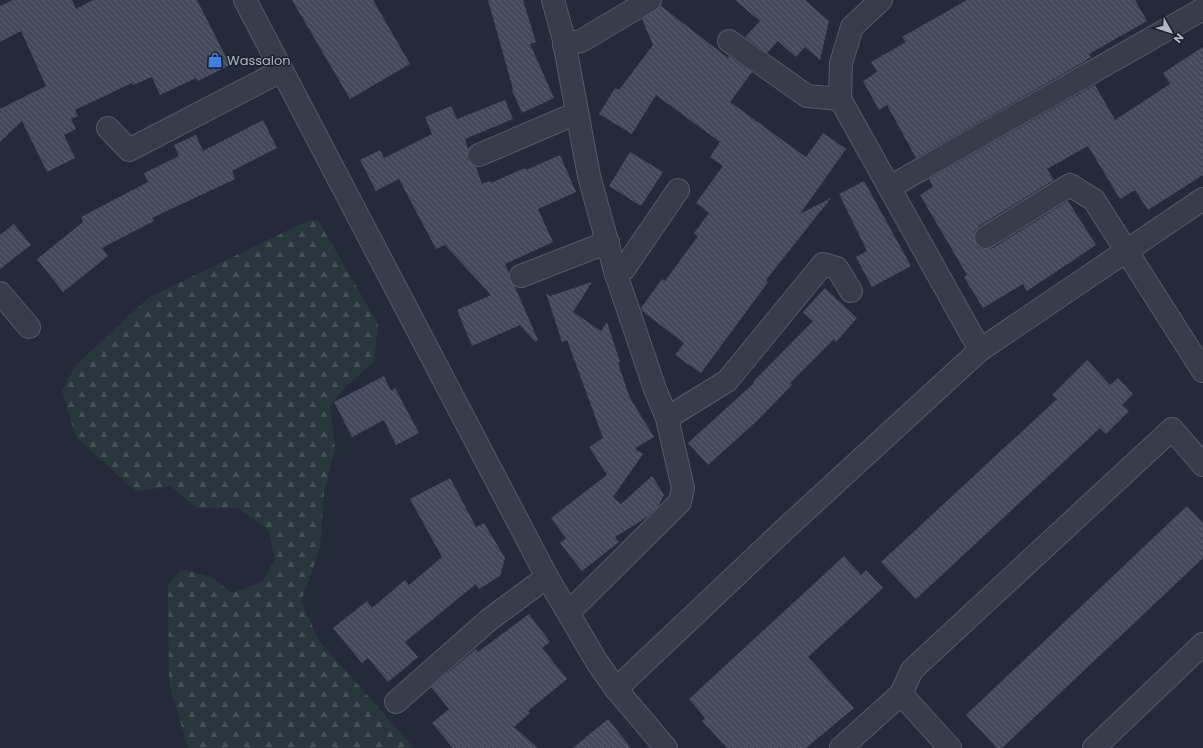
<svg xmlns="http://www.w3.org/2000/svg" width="1203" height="748" viewBox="0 0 1203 748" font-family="Poppins,sans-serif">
<defs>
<pattern id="forest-firs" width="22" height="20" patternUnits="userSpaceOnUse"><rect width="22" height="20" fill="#27373b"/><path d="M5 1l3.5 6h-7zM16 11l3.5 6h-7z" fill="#445256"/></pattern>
<pattern id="building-back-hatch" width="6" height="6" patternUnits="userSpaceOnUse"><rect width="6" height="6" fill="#43495b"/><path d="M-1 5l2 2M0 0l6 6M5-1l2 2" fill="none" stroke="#5c6171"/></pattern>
</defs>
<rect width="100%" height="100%" fill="#242a39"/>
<path fill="url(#forest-firs)" d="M318,220L378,324L374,362L346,386L330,406L335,449L324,492L320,548L301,602L320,642L414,748H188L169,683L168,585L181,569L211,577L232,593L262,582L275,560L268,529L237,508H197L170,486L136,492L76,437L62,391L76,365L148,298L307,221Z"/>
<g fill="url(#building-back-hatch)">
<path d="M13,0H72L76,9L93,0H197L230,65L198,81L196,78L160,95L152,77L133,85L132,83L75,110L78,116L71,119L76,129L64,135L75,158L47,172L22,121L0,142V109L46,86L21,31L0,42V6Z"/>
<path d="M292,0H373L410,64L350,99Z"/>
<path d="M488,0H523L536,42L530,44L554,98L522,113L512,90L513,89Z"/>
<path d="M735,0H805L829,21L820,60L805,47L796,57L778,41L767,53L745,37L760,21Z"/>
<path d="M967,0H1135L1147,21L1089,54L1091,57L1082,63L916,158L887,105L879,110L863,81L877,72L871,62L906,42L902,37Z"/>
<path d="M661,6L728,58L729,56L752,72L730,102L806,157L823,133L846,149L800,214L831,198L766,280L768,282L701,373L675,355L684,343L642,311L641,308L662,279L665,281L698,236L694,233L709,213L696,203L723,166L710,157L720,142L656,95L632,134L599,114L615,88L619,90L653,45L642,19Z"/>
<path d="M1203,47V175L1148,210L1135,190L1120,199L1088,146L1047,169L1054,180L979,226L975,231L974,237L976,244L980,248L986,249L993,248L1068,201L1096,245L1027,291L1023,284L983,308L964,277L967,275L920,195L933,187L929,179L1095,85L1115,120L1170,84L1163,73Z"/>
<path d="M505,100L513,119L465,139L468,149L467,160L476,167L482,184L490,181L491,183L525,168L526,170L560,155L576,192L538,209L553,242L505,264L509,273L510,281L515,287L538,340L535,342L520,325L472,346L457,310L491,295L445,245L436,249L399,179L376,191L360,160L380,150L384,158L432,134L425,117L451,106L457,119Z"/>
<path d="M263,120L277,148L232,171L235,179L152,218L154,221L102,248L108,256L63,292L37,259L83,222L81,217L148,182L144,173L179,156L174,145L196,135L203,151Z"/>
<path d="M630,152L663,172L641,206L609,186Z"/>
<path d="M864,181L911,266L872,287L856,257L867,251L839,194Z"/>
<path d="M14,224L31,245L0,269V235Z"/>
<path d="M592,282L573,312L601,331L607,322L620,362L618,363L630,398L654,437L635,448L638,452L639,451L643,454L613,497L621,504L652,476L664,495L658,507L647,517L615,537L619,542L582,571L560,543L566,538L551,518L607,475L589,447L603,438L567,340L562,342L546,293L550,296Z"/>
<path d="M825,288L857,318L836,342L834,339L790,383L792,385L757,421L708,465L688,443L754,383L753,382L813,321L803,312Z"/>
<path d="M1087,360L1110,385L1118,378L1133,394L1122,405L1129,411L1106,434L1100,428L916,599L881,562L1057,399L1052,395Z"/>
<path d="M384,376L391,391L395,388L419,433L396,445L384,420L352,437L334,402Z"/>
<path d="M450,478L476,527L484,523L505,558L500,576L479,589L476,584L405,642L418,657L388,682L368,658L362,663L333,628L367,601L372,608L405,580L409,585L442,557L410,499Z"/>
<path d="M1187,506L1203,523V558L1002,748H997L966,715Z"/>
<path d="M844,556L861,575L866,570L883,588L808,657L854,708L806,748H727L702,721L705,718L689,699Z"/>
<path d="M529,614L550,642L542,648L567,679L528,711L530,713L514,727L538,748H453L432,723L449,709L431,687L476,649L478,652Z"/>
<path d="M608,719L631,748H573Z"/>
</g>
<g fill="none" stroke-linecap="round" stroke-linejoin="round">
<g stroke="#555a68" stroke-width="24">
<g id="minor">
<path d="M553,0L563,36L589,176L616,274L655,389L667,418L683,488L680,502L569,612"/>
<path d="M881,0L852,27L841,63L840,99L980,350"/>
<path d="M729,41L807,96L840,99"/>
<path d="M564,45L581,41L650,0"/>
<path d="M108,128L129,150L281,71"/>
<path d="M479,155L577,113"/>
<path d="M890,187L1203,9"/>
<path d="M986,237L1070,185L1094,200L1203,371"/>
<path d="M616,274L624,269L678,190"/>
<path d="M521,276L608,242"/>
<path d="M0,293L29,327"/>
<path d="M667,418L727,381L823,264L837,268L851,291"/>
<path d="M616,689L784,530L980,350L1203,199"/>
<path d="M901,694L912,670L1172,429L1203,465"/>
<path d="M396,702L490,619L547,577"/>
<path d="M841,748L901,694L950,748"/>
<path d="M1094,748L1203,644"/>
</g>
</g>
<g stroke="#555a68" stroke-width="24">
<path id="tertiary" d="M245,0L547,577L597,662L616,689L666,748"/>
</g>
<use href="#minor" stroke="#373c4a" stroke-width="22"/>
<use href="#tertiary" stroke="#373c4a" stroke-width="22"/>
</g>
<defs>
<g id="shop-bare" transform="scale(1.2)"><path d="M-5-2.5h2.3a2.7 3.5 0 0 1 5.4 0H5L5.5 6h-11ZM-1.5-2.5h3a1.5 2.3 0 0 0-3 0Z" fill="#3f7fe0" stroke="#1d212f" stroke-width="2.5" paint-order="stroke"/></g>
</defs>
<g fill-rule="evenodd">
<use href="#shop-bare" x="215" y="60"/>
</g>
<g text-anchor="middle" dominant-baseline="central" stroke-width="3" stroke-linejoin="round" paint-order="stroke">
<g font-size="13" fill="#b3b7c6" stroke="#1d212f" text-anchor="start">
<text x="227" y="60">Wassalon</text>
</g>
</g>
<g transform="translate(1171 32) rotate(129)" stroke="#1d212f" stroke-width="3" paint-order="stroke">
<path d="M0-3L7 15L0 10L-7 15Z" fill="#b3b7c6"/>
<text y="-6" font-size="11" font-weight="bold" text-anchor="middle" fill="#b3b7c6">N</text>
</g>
</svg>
